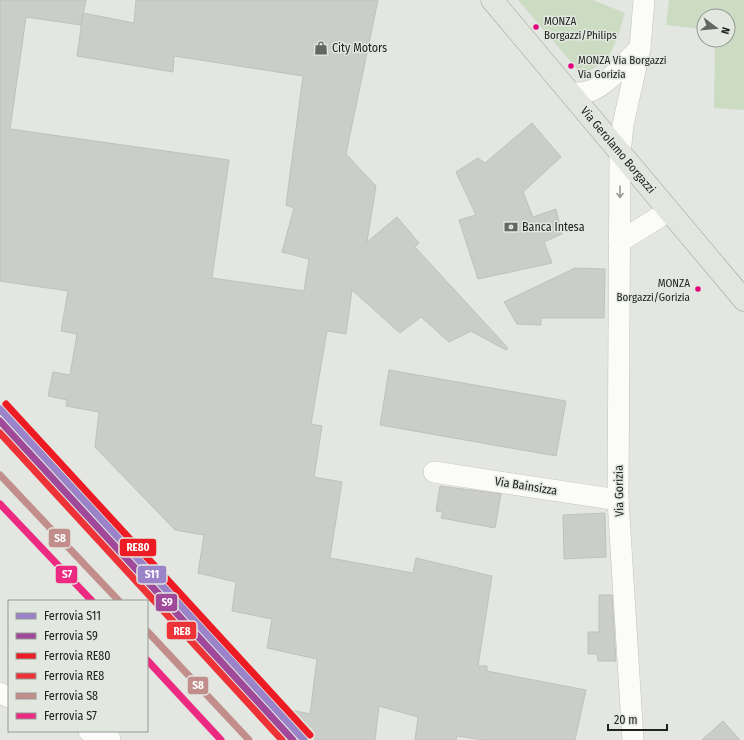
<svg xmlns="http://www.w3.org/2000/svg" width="744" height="740" viewBox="0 0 744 740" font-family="'Fira Sans Condensed',sans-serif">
<rect width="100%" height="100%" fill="#e3e6e1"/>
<g fill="#cbdcc3">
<path d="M518,0H593L625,13L617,39L607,60L589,71L577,69Z"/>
<path d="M669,0H744V110L714,108L715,40H728V16H704V29L666,25Z"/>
</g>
<g fill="#cbcdc9" stroke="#bfc1bd">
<path d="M0,0H86L81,25L26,17L10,129L229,160L212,278L304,291L309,259L282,252L294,208L286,205L303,76L174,56L173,72L77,56L83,13L134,23L136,0H378L346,154L376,186L367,242L397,217L419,243L415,247L508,348L506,350L471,331L449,342L421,317L400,333L352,290L346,334L327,331L311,424L322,426L314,477L342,482L330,558L413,573L416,558L492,576L478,666H487V671L586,690L575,740H484L457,736L456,740H415L418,717L379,706L375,740H315L287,709L310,714L317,659L267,648L272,619L232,611L236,582L198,573L204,535L175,530L95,447L99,412L66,406L67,400L48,396L53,372L70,375L77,334L61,331L68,291L0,281Z"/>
<path d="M532,123L561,157L523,192L533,217L556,209L562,234L544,242L552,263L478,279L459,220L476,215L456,172L478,158L485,163Z"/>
<path d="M575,268L605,269L604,318H541V325L517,324L504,302Z"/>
<path d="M389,370L566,401L556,456L380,425Z"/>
<path d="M440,486L501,494L495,528L441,518L443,512L436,511Z"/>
<path d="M605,513L606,557L564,559L563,515Z"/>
<path d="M599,595H612L616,661H598L597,654H588V632H599Z"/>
<path d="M723,721L740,740H702Z"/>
</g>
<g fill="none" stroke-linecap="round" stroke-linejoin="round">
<g stroke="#c1c3bf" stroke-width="22">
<g id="minor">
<path d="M571,93C577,93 585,93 590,91C608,85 626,61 640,48"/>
<path d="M619,242L669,211"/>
<path d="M434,472L618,500"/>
<path d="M0,693L9,697"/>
<path d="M89,731L110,740"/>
<path d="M633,740L618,500L620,153L623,125L640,48L644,0"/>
</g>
</g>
<g stroke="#9da498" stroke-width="23">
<path id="major" d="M492,0L744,300"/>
</g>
<use href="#minor" stroke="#fbfbfa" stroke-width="21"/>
<use href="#major" stroke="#e2e6df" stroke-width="22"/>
<g stroke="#e2e7e0" stroke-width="10">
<path id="rail-1" d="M0,409L304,740"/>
</g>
<g stroke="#e2e7e0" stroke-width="10">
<path id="rail-2" d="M0,421L293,740"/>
</g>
<g stroke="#e2e7e0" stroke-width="10">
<path id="rail-3" d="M6,404L310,735"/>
</g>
<g stroke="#e2e7e0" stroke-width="10">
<path id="rail-4" d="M0,433L282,740"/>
</g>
<g stroke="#e2e7e0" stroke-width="10">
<g id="rail-5">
<path d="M0,475L119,601"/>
<path d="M147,631L249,740"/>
</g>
</g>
<g stroke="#e2e7e0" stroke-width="10">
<g id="rail-6">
<path d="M0,504L92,601"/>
<path d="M147,660L221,740"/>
</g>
</g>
<use href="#rail-1" stroke="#9a83c9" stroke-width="7"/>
<use href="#rail-2" stroke="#a0499a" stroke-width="7"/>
<use href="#rail-3" stroke="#ed1c24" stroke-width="7"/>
<use href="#rail-4" stroke="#ee3338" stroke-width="7"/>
<use href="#rail-5" stroke="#c28e8c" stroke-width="7"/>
<use href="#rail-6" stroke="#ed2a81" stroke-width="7"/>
</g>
<defs><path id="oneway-shaft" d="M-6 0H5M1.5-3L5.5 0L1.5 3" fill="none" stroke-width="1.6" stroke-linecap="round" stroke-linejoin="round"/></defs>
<use stroke="#999a98" href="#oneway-shaft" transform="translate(620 192) rotate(90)"/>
<defs>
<g id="shop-bare" transform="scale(1.08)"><path d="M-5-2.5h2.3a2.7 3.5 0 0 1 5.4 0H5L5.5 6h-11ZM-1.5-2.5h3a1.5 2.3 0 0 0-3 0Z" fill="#656764" stroke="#e2e7e0" stroke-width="2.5" paint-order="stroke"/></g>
<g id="bank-bare" transform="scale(1.08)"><path d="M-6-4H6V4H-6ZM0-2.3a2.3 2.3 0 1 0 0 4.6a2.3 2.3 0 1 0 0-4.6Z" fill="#656764" stroke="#e2e7e0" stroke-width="2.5" paint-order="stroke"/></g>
</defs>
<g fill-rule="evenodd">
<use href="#shop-bare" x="321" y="48"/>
<use href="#bank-bare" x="511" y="227"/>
</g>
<g fill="#e5007d" stroke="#e2e7e0" stroke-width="1.5">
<circle cx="536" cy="27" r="3.5"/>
<circle cx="571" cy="66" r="3.5"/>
<circle cx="698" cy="289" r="3.5"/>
</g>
<g text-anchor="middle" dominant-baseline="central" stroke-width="3" stroke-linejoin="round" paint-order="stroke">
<g font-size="11" fill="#212321" stroke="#e2e7e0" text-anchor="start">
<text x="544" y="21">MONZA<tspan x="544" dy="14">Borgazzi/Philips</tspan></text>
<text x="578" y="60">MONZA Via Borgazzi<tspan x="578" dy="14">Via Gorizia</tspan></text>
<text x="690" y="283" text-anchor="end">MONZA<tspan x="690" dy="14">Borgazzi/Gorizia</tspan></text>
</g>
<g font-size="12" fill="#212321" stroke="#e2e7e0" text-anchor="start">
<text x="332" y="48">City Motors</text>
<text x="522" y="227">Banca Intesa</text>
</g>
<g font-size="12" fill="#212321" stroke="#e2e7e0">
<text transform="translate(618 150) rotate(50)">Via Gerolamo Borgazzi</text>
<text transform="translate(526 486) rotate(9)">Via Bainsizza</text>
<text transform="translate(619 491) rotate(-91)">Via Gorizia</text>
</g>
</g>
<g stroke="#e2e7e0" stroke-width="1.5">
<rect x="48" y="528" width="23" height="20" rx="4" fill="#c28e8c"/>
<rect x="119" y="538" width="38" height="19" rx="4" fill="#ed1c24"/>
<rect x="55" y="565" width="23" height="19" rx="4" fill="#ed2a81"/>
<rect x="137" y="565" width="30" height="19" rx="4" fill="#9a83c9"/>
<rect x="155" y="593" width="23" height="19" rx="4" fill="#a0499a"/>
<rect x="166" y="621" width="31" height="19" rx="4" fill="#ee3338"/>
<rect x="187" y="676" width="22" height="19" rx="4" fill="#c28e8c"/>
</g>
<g font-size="11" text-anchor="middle" font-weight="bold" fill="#fff">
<text x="60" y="542">S8</text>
<text x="138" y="551">RE80</text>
<text x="67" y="578">S7</text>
<text x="152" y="578">S11</text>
<text x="167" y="606">S9</text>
<text x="182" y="635">RE8</text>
<text x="198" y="689">S8</text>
</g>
<rect x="8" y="600" width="140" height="132" fill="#e2e7e0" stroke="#959994"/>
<rect x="16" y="613" width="20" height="6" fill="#9a83c9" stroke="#959994"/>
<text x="44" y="620" font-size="12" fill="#212321">Ferrovia S11</text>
<rect x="16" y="633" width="20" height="6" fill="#a0499a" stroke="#959994"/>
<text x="44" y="640" font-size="12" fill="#212321">Ferrovia S9</text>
<rect x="16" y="653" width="20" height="6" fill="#ed1c24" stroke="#959994"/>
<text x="44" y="660" font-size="12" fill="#212321">Ferrovia RE80</text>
<rect x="16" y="673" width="20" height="6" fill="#ee3338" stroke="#959994"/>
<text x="44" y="680" font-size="12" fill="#212321">Ferrovia RE8</text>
<rect x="16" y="693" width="20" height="6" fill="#c28e8c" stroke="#959994"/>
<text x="44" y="700" font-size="12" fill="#212321">Ferrovia S8</text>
<rect x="16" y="713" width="20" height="6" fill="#ed2a81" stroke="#959994"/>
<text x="44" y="720" font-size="12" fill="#212321">Ferrovia S7</text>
<g transform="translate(716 28) rotate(106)"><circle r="19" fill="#e2e7e0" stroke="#959994"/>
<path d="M0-3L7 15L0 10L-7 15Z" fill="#656764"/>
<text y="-6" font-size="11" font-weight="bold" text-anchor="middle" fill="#212321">N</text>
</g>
<path d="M608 724v6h59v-6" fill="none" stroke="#212321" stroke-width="2"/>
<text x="614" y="724" font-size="12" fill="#212321" stroke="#e2e7e0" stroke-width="3" paint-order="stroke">20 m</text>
</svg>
